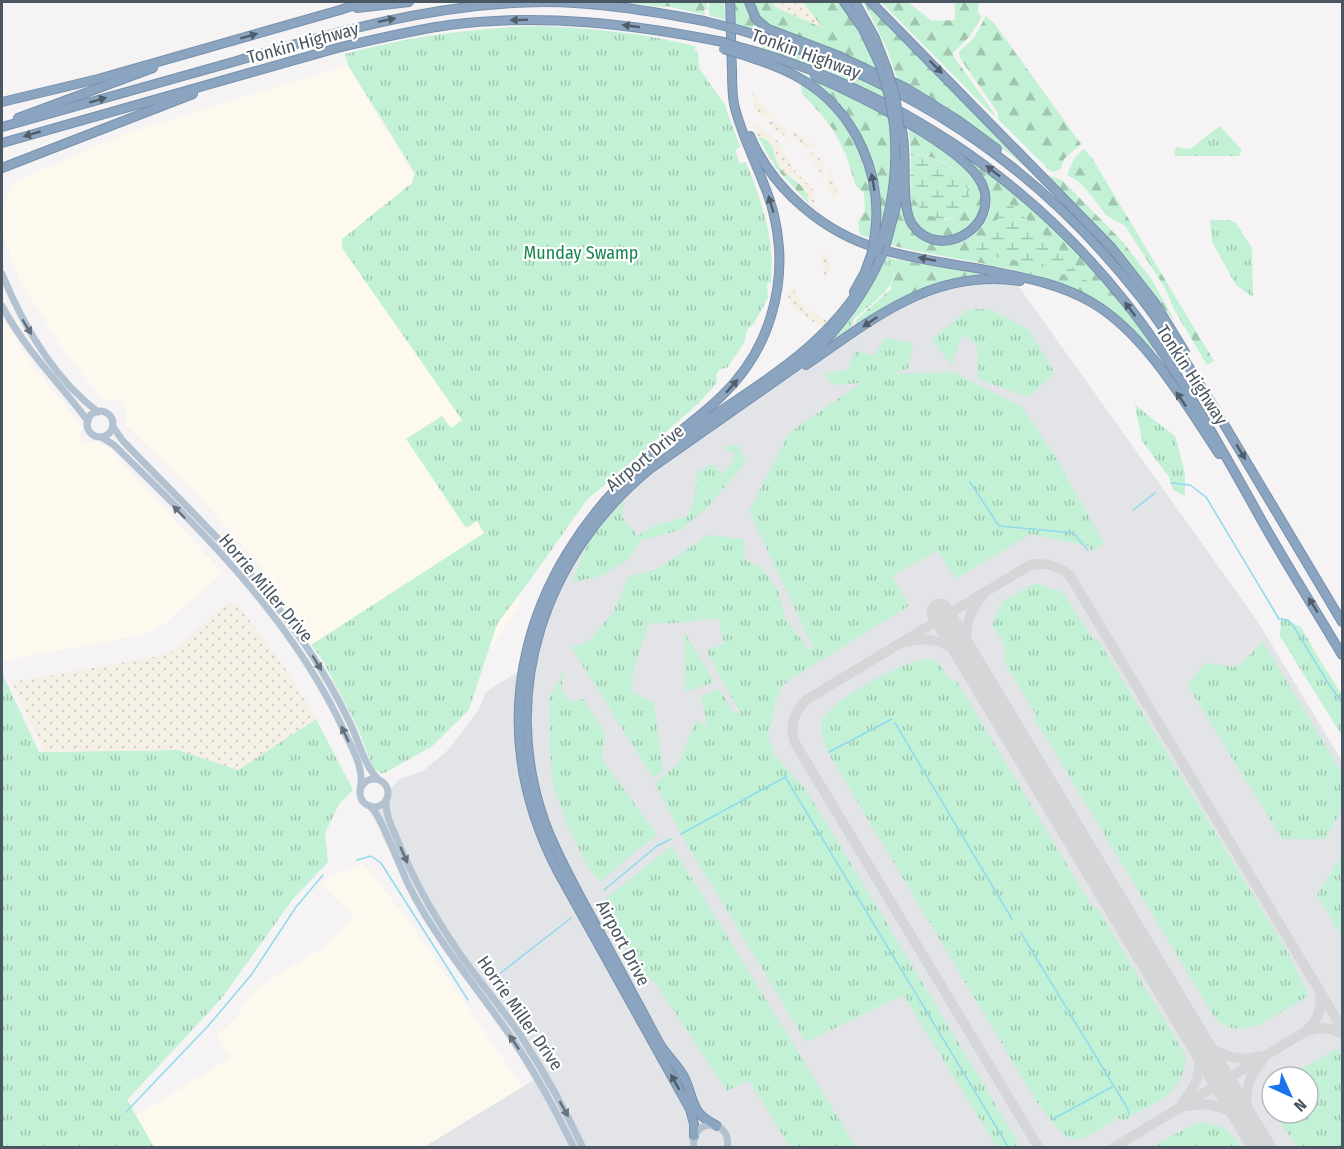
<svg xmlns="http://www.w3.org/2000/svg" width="1344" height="1149" viewBox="0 0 1344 1149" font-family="'Fira Sans Condensed',sans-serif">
<defs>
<pattern id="grass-tufts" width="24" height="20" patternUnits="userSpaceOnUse" patternTransform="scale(1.5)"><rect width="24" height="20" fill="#c3f1d5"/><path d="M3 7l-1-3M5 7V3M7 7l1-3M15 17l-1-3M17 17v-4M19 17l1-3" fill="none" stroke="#a0c6b0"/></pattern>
<pattern id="forest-firs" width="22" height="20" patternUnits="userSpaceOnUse" patternTransform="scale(1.5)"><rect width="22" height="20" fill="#c3f1d5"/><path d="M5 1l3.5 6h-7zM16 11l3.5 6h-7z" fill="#a0c6b0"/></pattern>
<pattern id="wetland-marsh" width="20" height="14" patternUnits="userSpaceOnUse" patternTransform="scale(1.5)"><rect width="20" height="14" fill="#c3f1d5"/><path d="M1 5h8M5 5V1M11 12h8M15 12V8" fill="none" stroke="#a0c6b0"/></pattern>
<pattern id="sand-dots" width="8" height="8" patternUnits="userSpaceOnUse" patternTransform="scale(1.5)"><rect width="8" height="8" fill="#f5f0e5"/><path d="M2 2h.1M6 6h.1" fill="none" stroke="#d4d0c7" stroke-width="1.8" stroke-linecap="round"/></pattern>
</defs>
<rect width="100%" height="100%" fill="#f5f3f3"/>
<g fill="#fdf9ef">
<path d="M347,65L413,175V182L465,421L515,581L520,604L493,645L437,673L387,597L311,645L268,575L200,497L125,424L127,413L118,399L104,401L63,350L19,279L2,233V208L14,182L124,134Z"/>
<path d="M2,317L29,361L82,426L80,437L85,443L95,441L109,448L220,570L221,575L165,623L146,634L2,661Z"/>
<path d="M363,863L413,927L523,1088L424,1147H154L136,1116L230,1058L216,1035L234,1020L255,989L326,946L354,916L319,882Z"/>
</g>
<path fill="#e2e4e7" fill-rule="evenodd" d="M1015,281L1258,622L1342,761V1147H424L534,1080L511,1042L434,935L411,896L382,836L375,807L383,804L391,788L400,779L423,771L447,751L478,711L486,692L532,663L560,578L626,489L756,396L786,379L884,313L945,285ZM1272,1077H1308V1113H1272Z"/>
<g fill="url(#grass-tufts)">
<path d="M544,26C596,29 646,33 697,47L694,50L698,52L699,68L725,105L740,147L735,150L740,164L746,162C762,202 775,239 771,283H767L768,298L754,323L747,330L744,343L727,368L720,369L716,375L717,383L697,405L586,501L528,583L497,624L469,710L431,747L383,774L373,768L357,726L322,659L311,645L484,533L477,521L466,528L406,439L442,416L451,428L462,420L342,248V239L412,183L415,173L348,65L345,54C411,36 475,27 544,26Z"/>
<path d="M1220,126L1242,150L1239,156H1174L1176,147L1190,149Z"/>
<path d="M1210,220H1229L1236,223L1252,248L1253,297L1236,285L1212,242Z"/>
<path d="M887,257C910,281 869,305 853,320L852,328L826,349L824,347C850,320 871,291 887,257Z"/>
<path d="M968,309H991L1029,330L1055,373L1028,397L978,379L977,345L963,334L951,365L932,340Z"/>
<path d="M885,338L913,343L909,368L892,374L953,372L1022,407L1058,461L1104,544L1092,551L1088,546L1031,534L955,579L938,550L892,576L909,606L789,680L782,686L776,701L768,736L775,756L803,786L838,842L1015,1137L1018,1147H997L903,995L806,1042L681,834L655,783L678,764L696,720L708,727L701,696L719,689L735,715L740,712L706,651L724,644L718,618L675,623H649L634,668L631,691L654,703L663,771L653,778L571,647L588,642L612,614L629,576L658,569L708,535L744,539L745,560L762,568L778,590L785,618L809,650L813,647L749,511L789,433L861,383L833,385L825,373L848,370L855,351L874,355Z"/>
<path d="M1135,405L1175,436L1185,473V496L1173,490L1169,477L1142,441Z"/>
<path d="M738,445L746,462L704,511L679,530L640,541L628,560L601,576L572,582L591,537L624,501L622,517L638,536L653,526L687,517L695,499L697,472L712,464L722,474L733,462L734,453L721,447Z"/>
<path d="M1033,584H1041L1043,586L1063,592L1093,639L1097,638L1287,951L1307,991L1308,996L1254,1028L1252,1026C1234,1030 1229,1030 1215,1018L1034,718L1037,716L1004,662L1005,646L992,625L1002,602Z"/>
<path d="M1281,617L1301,627L1321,662L1342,695V736L1280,636Z"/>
<path d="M684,632L711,676L712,683L685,692Z"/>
<path d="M1263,642L1342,773V810L1325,839H1282L1187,685L1205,663L1237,667Z"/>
<path d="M926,659L938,661L948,678L957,682L1094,910L1097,908L1186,1056C1185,1094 1153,1103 1125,1120L1118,1118C1070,1148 1073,1149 1038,1104L830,756L823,739L821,723C832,698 900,663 926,659Z"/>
<path d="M565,670L561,689L569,702L584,699L605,734L602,759L657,835L627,858L601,882L589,869L568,827L553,785L550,750L549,698Z"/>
<path d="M2,673L39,752L179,750L238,770L316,719L353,790L339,804L325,833L328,862L293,899L221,999L127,1100L154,1147H2Z"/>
<path d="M672,846L856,1147H790L749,1080L727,1091L657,985L635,966L605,899Z"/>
<path d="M1342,855V938L1317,895Z"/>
<path d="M1336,1049L1342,1051V1147H1297L1274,1113H1308V1077H1288Z"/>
<path d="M1199,1123C1221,1123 1230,1130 1241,1147H1152L1189,1127Z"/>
</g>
<g fill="url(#forest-firs)">
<path d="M625,2H706L708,10L704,9L705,15L667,6L662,7Z"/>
<path d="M709,2H724L725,20L709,15Z"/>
<path d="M734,2H745L752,21L764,30L763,32L734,24Z"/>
<path d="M751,2H839L862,35L878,70L842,54L780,31L761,22Z"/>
<path d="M864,2H866L1035,173L1034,174C991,138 947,106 898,80L887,49Z"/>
<path d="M881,2H908L932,21L955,20V2H979L978,12L981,17L970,36L953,53L954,57L994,113V116Z"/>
<path d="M986,16L994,23L1081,144L1064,159L1061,169L1053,172L1047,168L998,119V113L960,58L959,52L974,38Z"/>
<path d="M765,41L811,56L883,88L886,99L826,72L763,49L759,42Z"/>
<path d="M787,67L845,93L889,116C895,153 892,193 880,229L876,182L847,116L787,70Z"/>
<path d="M804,84C856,123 879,174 870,238L860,235L858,222L863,213H865L864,193L856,186L846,155L834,131L821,114L802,94L801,85Z"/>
<path d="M909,130C934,145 994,175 981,213C979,221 969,229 964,235C945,237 921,241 913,219C909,209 911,195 910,184L914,198L945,220C956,218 964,212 969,201C966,192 963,182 958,174C949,161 926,154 911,154Z"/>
<path d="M758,137C776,139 772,155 779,166C790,183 804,178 809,204L776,168Z"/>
<path d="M1084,149L1092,158L1214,361L1207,365L1174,309L1165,288L1125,226L1106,215L1086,189L1078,181L1067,175L1075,157Z"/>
<path d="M959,152L1016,195L1060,235L1119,299L1154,349L1152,350C1084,265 987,269 890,245L901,206C909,216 907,227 920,237C954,263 1007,223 986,184C980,172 968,163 958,154Z"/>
<path d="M1044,174L1062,180L1123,242L1152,280L1175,322L1114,245Z"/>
<path d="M887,257L893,259L982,274L981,277L951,281L865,323L855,325L856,320L892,288L890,286C897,275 895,266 887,257Z"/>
</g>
<g fill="url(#wetland-marsh)">
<path d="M911,154C936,155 971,172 969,201C957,228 923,223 913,196C909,182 911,168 911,154Z"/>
<path d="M1001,196L1061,251L1067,262L1090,284L1034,264L969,252C991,237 1001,223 1001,196Z"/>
</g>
<g fill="url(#sand-dots)">
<path d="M772,2H803L823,28L777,8Z"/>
<path d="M753,92L758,101L776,117C761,119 750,108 753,92Z"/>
<path d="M751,121L779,142L794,170L813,189L815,209C807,202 808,193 801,184C794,177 784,175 779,166C772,154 776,139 758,137Z"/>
<path d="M775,121L786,128L790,140L765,122Z"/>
<path d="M792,129L816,147C803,148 794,142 792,129Z"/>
<path d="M804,151C820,152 828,165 823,180L819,171Z"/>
<path d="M830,170L838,193L836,198C826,191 825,181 830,170Z"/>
<path d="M823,250C832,259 832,270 824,280L822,256Z"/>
<path d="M793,288L803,305L827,321L822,327C804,314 795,317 787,293Z"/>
<path d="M227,603L238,605L290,675L316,719L238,770L179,750L45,752L12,682L159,656L174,650Z"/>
</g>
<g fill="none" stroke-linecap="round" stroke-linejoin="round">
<g stroke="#90daee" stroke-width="1.5">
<path d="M970,482L999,526L1073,533L1088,550"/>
<path d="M1171,483L1190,485L1206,497L1279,619L1288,620L1294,627L1328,683L1342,703"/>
<path d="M1133,510L1155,493"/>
<path d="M895,723L1012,919"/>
<path d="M829,752L892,719"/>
<path d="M784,778L787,780L1007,1145"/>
<path d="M681,834L787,776"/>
<path d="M357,860L371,856L381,863L468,1000"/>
<path d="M604,890L657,846L671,839"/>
<path d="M1021,933L1126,1106L1129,1114"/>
<path d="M498,975L571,918"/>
<path d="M126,1112L208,1026L252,974L296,907L323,875"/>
<path d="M1053,1119L1112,1087"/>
</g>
<g stroke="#d5d6d8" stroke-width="10">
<path d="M906,642C933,634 956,646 973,667"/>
<path d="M971,661C962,637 966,614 983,595"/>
<path d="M1192,1030C1210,1050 1232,1065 1260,1056"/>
<path d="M1306,1031C1318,1021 1322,1009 1320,994"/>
<path d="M1183,1102C1200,1084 1204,1059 1194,1036"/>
<path d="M1187,1106C1211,1101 1232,1108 1248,1126"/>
<path d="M1254,1134C1243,1108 1242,1082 1263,1060"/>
<path d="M1039,1148L798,748C788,731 792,714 806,700L1030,565C1046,562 1058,565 1070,576L1342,1028"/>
<path d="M1113,1148L1303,1033C1317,1027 1329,1026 1342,1034"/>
</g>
<path stroke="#d5d6d8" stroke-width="27" d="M940,612L1262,1148"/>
<g stroke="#7690ad" stroke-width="10">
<g id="motorway">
<path d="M749,2L756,19L768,29L839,56L906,88L959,121L997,149"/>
<path d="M844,2L863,29L880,65"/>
<path d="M855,2L875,38L887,69"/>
<path d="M871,2L1112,248L1155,303L1185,352"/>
<path d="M357,8L409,2"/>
<path d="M736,29C903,77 1033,160 1141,298C1178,346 1209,399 1240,451C1274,508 1308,565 1342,622"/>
<path d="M736,46C891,87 1027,177 1127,304C1175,365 1214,435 1252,503C1280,555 1312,604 1342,655"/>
<path d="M737,53C758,60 781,67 801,79C856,111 885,177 874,240"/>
<path d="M815,76C855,94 964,146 982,184C1001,227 939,263 912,224C900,206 908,156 902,130"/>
<path d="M2,102L98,79L340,10L364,2"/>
<path d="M18,118L153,68"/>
<path d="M2,127C79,105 156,84 233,62C335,32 435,3 543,2C597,2 651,11 704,21"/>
<path d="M750,136C773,190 824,233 880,249C916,260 955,264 992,271C1026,278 1060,284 1091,302C1145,333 1185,403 1219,454"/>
<path d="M2,143L341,47C377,39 413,30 449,25C541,13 633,24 723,42"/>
<path d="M2,168L193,94"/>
<path d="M881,242C893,204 898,165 894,125"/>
<path d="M886,244L899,195L901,163"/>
<path d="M854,292L865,272L872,252"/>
<path d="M806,365C873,319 933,268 1020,281"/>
<path d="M678,440C743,393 813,359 859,290"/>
<path d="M717,1126C710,1122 704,1119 699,1113C691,1102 690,1087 683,1075C677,1065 668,1056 661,1046C652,1030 644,1014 635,998C618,966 601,934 583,902C569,875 554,849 544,820C499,690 545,555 650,469L808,358C840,328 864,295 882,255"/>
<path d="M694,1136V1124L690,1109L557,870C481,722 523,572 642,463C695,415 749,390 771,316C785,271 781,224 763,182C753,156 740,131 734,104C732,93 732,81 732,70C731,47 731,24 730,2"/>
</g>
</g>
<g stroke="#b3c2d1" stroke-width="7">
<path d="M2,274C23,325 53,378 98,412"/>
<path d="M2,306C26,351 58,381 88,421"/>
<circle cx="100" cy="424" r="13"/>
<path d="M113,427L123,441C186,507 255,570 306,646C323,671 338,698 351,725C359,743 364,764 377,778"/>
<path d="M101,437L114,445C202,531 293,619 345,733C353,750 365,770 360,789"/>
<circle cx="374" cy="793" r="14"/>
<path d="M386,800C385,814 392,827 397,839C413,879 434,916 458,951C478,980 501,1007 521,1036C544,1072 565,1109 583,1148"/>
<path d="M370,806C381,815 400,867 408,884C436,941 478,988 513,1040C536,1074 556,1111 574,1148"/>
<path d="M694,1148C689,1117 733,1118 727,1148"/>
</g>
<use href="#motorway" stroke="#8ba5c1" stroke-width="8"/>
<g stroke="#7690ad" stroke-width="10" stroke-linecap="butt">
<g id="motorway-bridge">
<path d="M704,21L736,29"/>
<path d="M723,42L736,46"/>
<path d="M723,49L737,53"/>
<path d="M880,65L889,97L894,125"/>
<path d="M887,69L895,95L900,129"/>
<path d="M872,252L874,240"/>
<path d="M877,253L881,242"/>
</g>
</g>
<use href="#motorway-bridge" stroke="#8ba5c1" stroke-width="8"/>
</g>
<defs><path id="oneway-solid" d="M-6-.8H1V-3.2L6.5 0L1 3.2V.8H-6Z" transform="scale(1.5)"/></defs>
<g fill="#505e6b">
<use href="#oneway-solid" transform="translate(387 20) rotate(-12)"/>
<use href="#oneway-solid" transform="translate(519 20) rotate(178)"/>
<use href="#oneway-solid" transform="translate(631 26) rotate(-172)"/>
<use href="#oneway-solid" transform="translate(249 36) rotate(-16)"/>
<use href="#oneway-solid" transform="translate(936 67) rotate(45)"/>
<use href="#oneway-solid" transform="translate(98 100) rotate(-16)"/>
<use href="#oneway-solid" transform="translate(32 134) rotate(164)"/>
<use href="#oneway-solid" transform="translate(993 171) rotate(-142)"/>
<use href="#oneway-solid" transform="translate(873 182) rotate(-100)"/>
<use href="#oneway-solid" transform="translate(771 204) rotate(-107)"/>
<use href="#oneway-solid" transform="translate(927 259) rotate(-169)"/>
<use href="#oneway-solid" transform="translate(1130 309) rotate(-127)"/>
<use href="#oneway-solid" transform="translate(870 322) rotate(146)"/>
<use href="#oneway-solid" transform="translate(732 386) rotate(-49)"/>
<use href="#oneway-solid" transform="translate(1181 399) rotate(-124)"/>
<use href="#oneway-solid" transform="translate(1241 452) rotate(59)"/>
<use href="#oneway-solid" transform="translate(1313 605) rotate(-121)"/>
<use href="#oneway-solid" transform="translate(675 1082) rotate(-119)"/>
</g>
<g fill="#64717d">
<use href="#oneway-solid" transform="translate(27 327) rotate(59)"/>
<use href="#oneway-solid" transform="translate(179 512) rotate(-134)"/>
<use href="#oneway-solid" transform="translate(317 663) rotate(59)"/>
<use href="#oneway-solid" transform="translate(345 734) rotate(-115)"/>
<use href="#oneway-solid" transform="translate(404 855) rotate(66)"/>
<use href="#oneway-solid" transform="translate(514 1042) rotate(-124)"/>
<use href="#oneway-solid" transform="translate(564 1109) rotate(61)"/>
</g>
<g text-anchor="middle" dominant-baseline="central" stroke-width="4.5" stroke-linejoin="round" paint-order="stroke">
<g font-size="18" fill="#4a5661" stroke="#fff">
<text transform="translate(303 43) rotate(-15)">Tonkin Highway</text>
<text transform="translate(806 54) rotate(20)">Tonkin Highway</text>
<text transform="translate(1192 375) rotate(57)">Tonkin Highway</text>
<text transform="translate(645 458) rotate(-39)">Airport Drive</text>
<text transform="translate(266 588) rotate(50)">Horrie Miller Drive</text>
<text transform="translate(623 943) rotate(62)">Airport Drive</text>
<text transform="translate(520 1013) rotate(55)">Horrie Miller Drive</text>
</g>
<g font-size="18" fill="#17864f" stroke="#fff">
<text x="581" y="253">Munday Swamp</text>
</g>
</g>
<rect width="1344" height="1149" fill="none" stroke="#4a5661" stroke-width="6"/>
<g transform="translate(1290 1095) rotate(135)"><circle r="28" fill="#ffffff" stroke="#b7bbc0" stroke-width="1.5"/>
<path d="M0-4.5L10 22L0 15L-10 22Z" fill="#1a73e8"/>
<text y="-9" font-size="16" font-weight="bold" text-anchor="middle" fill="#4a5661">N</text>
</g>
</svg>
